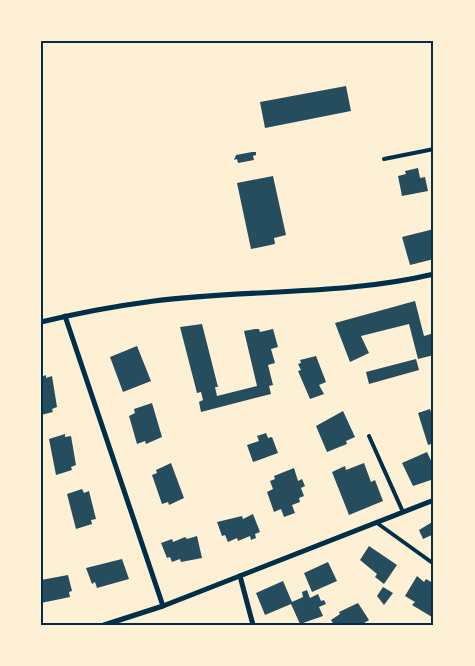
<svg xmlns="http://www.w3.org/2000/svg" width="475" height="666" viewBox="0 0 475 666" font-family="Commissioner,sans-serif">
<rect width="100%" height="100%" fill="#fdf0d5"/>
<g fill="#264d5e">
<path d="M346,86L351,111L265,128L260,102Z"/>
<path d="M252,152H256V155L253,156L254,160L238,163L237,159L234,160L236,155Z"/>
<path d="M418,168L420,178L425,177L428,191L402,196L398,176L406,174L405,171Z"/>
<path d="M273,176L286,235L274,238L275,244L251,249L237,183Z"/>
<path d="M434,229V259L410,265L402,237Z"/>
<path d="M415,301L424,336L434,333V343L431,344L434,355L418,359L409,324L361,336L369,353L350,362L335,323Z"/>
<path d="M202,324L218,387H215L217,396L257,386L244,331L255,329H259L260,332L273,329L278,347L271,349L275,363L268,365L273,385L269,386L271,394L201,412L199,402L203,400L201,392L197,393L180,327Z"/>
<path d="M137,346L151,381L123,392L110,357Z"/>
<path d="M316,356L326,382L319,385L324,394L310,399L298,371L301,370L298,364L301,363L300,360Z"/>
<path d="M416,359L419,370L369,384L366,372Z"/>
<path d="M46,375V378L52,376L57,407L52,409L53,412L41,415V377Z"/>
<path d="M152,403L162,437L146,444L145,441L137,444L129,416L135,413L134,409Z"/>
<path d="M430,409L434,422V443L428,445L418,413Z"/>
<path d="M343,411L355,437L346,441L347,444L327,452L316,426Z"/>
<path d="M266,433L268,438L272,437L278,453L253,462L247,445L259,441L257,436Z"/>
<path d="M65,434V437L71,436L76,465L71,467L72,470L56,475L49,439Z"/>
<path d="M427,452L434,467V479L413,486L402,463Z"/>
<path d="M171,463L184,498L169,505L168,502L162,504L152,475L157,473L156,470Z"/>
<path d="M364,463L371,482L375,480L383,501L349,515L332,472L345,466L346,470Z"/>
<path d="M294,468L298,481L302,479L305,486L301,488L304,496L299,498L300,502L292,505L295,513L284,517L281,509L274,512L267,492L273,489L270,481L275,479L274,476Z"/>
<path d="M82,489L84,493L89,491L96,519L91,520L92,524L76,529L67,494Z"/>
<path d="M253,514L260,532L255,534L256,538L251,540L250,536L238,541L237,538L228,542L225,535L222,536L217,522L242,516L243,519Z"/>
<path d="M434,521V534L423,539L419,530Z"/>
<path d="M197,536L202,558L181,562L180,559L172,562L170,557L167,558L161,543L172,539L173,542L185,537L187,539Z"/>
<path d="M369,546L397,565L384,584L375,577L377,574L360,560Z"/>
<path d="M122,559L129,579L97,588L95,582L92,584L86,568Z"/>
<path d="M328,562L337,581L312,592L304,573Z"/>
<path d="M68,575L72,591L69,592L70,597L41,603V580Z"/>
<path d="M417,576L424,582L426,579L433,583L431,586L434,588V613L432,617L412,605L415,602L405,596Z"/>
<path d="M283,581L292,602L303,597L302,592L307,590L310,598L318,594L321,601L324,600L326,604L319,607L323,616L300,624L291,604L265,615L256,593Z"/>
<path d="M383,587L393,593L384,605L377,596Z"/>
<path d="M358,603L369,620L361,625H334L331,620L340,614L339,612Z"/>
</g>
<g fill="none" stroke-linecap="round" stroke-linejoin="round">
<g stroke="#003049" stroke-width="4">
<path d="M384,159L434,149"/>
<path d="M369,436L403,512"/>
<path d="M377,523L434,564"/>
</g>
<g stroke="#003049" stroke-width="5">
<path d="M65,316L163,606"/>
<path d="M41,322C78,313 116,306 154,301C246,289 342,296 434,274"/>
<path d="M240,576L253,625"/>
<path d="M104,625L163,606L434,500"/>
</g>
</g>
<rect width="475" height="666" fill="none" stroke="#fdf0d5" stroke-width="85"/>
<rect x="42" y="42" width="390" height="582" fill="none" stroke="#003049" stroke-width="2"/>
</svg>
